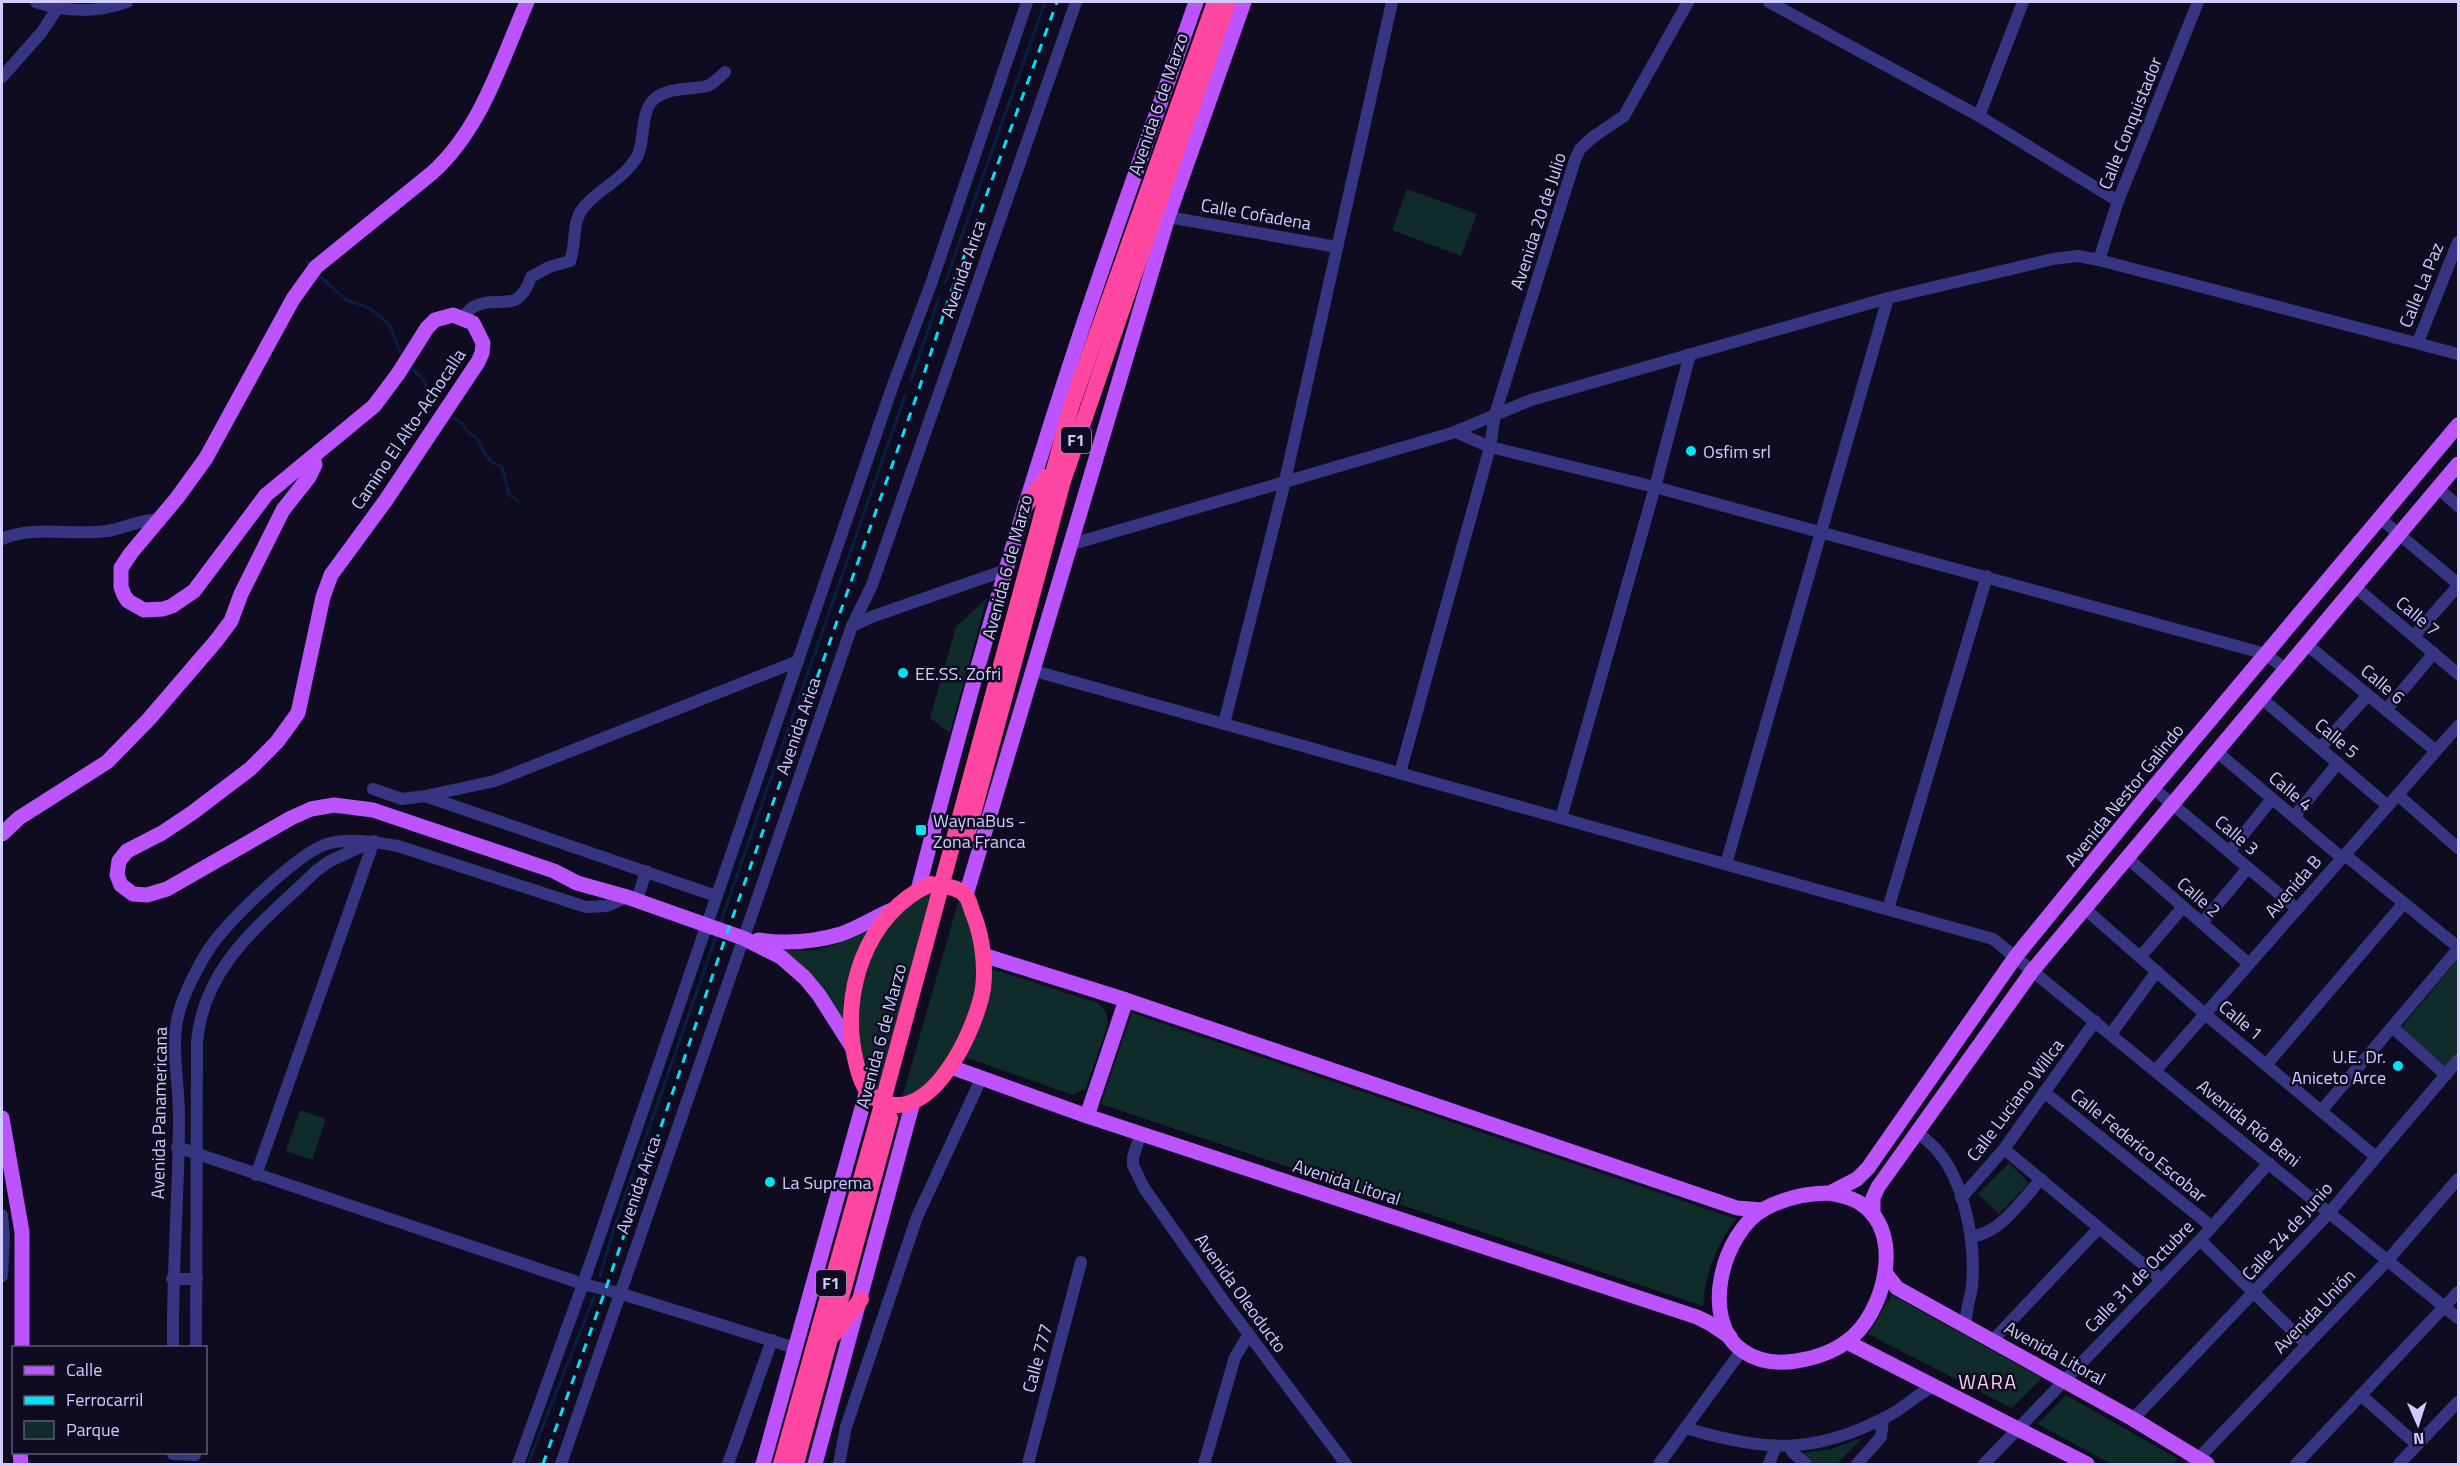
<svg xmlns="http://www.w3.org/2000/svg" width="2460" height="1466" viewBox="0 0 2460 1466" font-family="'Titillium Web',sans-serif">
<rect width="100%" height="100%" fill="#0f0c21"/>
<g fill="#0f2b2a">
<path d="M1407,189L1477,214L1461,256L1392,230Z"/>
<path d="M987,598L950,733L930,718L956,627Z"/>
<path d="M932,892L879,1091C866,1079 864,1066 861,1050C858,1035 855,1018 857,1003C863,958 890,911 932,892Z"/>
<path d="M959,899C970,922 977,946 977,971C977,1012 945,1086 902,1098Z"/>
<path d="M871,928C852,958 842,987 843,1022L782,951H811L829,947Z"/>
<path d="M2458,959V1054L2447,1067L2401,1028Z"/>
<path d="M992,969L1098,1003L1106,1012L1108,1024L1086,1088L1073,1095L965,1057Z"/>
<path d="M1132,1013L1736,1219C1716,1245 1705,1274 1703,1306L1101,1104Z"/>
<path d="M300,1110L326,1119L312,1160L286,1151Z"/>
<path d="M2009,1163L2029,1183L1999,1214L1978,1194Z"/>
<path d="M1892,1295L2042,1378L2012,1408L1868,1334Z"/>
<path d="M2066,1395L2178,1459L2173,1464H2111L2038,1424Z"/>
<path d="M1862,1438L1837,1464H1814L1798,1454L1831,1449Z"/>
</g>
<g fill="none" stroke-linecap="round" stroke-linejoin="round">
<g stroke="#091f43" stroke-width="3">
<path d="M307,262L308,263"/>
<path d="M320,276L346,300L369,308L389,324L400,352"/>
<path d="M945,283L1045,2"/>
<path d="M412,368L424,381L428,394L435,404"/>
<path d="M911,380L939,298"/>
<path d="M454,418L463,424C465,432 471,432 476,438C487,452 481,458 502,467L509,494L518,501"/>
<path d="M721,921L905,396"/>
<path d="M600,1276L617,1219L716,937"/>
<path d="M528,1464L594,1297"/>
</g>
<g stroke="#373582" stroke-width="12">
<path d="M36,2C65,12 98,13 127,2"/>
<path d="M1769,2L1979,116L2118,201"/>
<path d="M2,77L41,33L57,9"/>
<path d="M1979,116L2023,2"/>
<path d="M1168,217L1337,247"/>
<path d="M2099,260L2118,201L2198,2"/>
<path d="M463,317C466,314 470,309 473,307C500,293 517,317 531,277L549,267L570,261C577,243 571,224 583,208C597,190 623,180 637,157C646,140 639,108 657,97C672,87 690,90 707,86C713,84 720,77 725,72"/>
<path d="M2418,342L2458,242"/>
<path d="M1456,432L1490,447L1655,487L2266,654L2285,669"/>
<path d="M2438,488L2458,506"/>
<path d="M2381,519L2458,584"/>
<path d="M2,539C34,525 72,536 107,531C121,529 150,516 160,521"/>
<path d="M1069,545L1452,433L1531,400L1888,298L2053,259L2078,256L2099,260L2458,354"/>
<path d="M2354,586L2458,674"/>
<path d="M852,626L874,616L1006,570"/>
<path d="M2414,636L2458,586"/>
<path d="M2306,644L2436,751"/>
<path d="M1031,670L1993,939L2458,1318"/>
<path d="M2261,698L2388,806"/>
<path d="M2386,710L2434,653"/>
<path d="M1224,724L1285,481L1392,2"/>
<path d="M2320,748L2368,695"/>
<path d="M2216,751L2342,858"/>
<path d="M1400,773L1490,447L1495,414L1575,160L1580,149L1593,137L1624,116L1688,2"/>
<path d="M2153,788L2297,909"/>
<path d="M373,789L402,799L425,796L716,896"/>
<path d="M2398,795L2458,848"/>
<path d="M425,796L495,781L798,661"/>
<path d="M2294,817L2338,763"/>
<path d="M1561,818L1655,487L1690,354"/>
<path d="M2229,852L2272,799"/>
<path d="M2345,855L2458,947"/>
<path d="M2126,857L2249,964"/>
<path d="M1726,864L1888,298"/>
<path d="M637,900L646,871"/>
<path d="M2084,908L2205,1014L2376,1157"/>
<path d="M1888,909L1987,576"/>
<path d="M2202,923L2248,868"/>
<path d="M2141,956L2183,907"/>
<path d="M2392,1027L2446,1075"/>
<path d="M2111,1034L2157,971"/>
<path d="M2266,1065L2404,903"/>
<path d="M2156,1070L2458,726"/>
<path d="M2044,1092L2211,1226"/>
<path d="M2321,1111L2458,949"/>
<path d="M1917,1132C1923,1137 1929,1142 1934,1147C1965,1179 1976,1244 1972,1286C1970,1300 1965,1312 1966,1326"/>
<path d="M1141,1133L1133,1157V1165L1144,1188L1223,1300L1346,1464"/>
<path d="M177,1147L583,1284L619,1293L795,1348"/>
<path d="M2004,1149L2162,1280"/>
<path d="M256,1175L374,841"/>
<path d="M1961,1198L2004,1149L2095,1021"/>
<path d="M2,1215L4,1237L2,1276"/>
<path d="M1972,1236C1999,1235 2024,1198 2041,1179"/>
<path d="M2200,1240L2306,1344"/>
<path d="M172,1279H197"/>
<path d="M1993,1340L2099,1228"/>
<path d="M173,1348C172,1270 179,1193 179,1116C179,1083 170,1044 179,1012C184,993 200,962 211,946C230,920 300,850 330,843C352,838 376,842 398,846L586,907L607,906L627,897"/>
<path d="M196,1348L197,1042C204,963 264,922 316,871L330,861L367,844"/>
<path d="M2361,1395L2417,1445"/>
<path d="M2133,1419L2329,1213L2458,1060"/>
<path d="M1685,1428C1765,1451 1812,1456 1888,1416C1904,1408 1917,1394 1934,1386"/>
<path d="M1789,1446L1793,1453L1806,1464"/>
<path d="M173,1454L195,1455"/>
<path d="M518,1464L583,1284L894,382L931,284L1027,2"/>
<path d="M561,1464L852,626L872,585L1076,2"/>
<path d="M728,1464L772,1340"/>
<path d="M839,1464L846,1427L917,1217L982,1077"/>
<path d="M1028,1464L1081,1262"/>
<path d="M1204,1464L1235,1357L1249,1334"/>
<path d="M1659,1464L1742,1350"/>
<path d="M1769,1464L1776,1446"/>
<path d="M1857,1464L1881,1437L1883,1419"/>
<path d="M1984,1464L2200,1240L2269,1163"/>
<path d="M2193,1464L2387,1261L2458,1179"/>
<path d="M2296,1464L2458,1292"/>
<path d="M2399,1464L2458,1402"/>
</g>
<g stroke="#bc53ff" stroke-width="15">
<path d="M527,2C501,61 482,128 432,173L316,267L293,299L206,458L177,498L131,553L121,568V587L124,595L128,601L144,610L163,609L172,606L194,591L266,495L374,406L398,374L427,328L435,320L453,315L473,323L483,343L482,353L478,362L386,500L331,575L323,597L298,713L277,742L250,769L192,813L162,833L127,851L119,861L117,875L121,885L133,894L147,895L167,889L291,818L311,809L334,805L373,810L554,871L577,883L627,897L743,938L781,957L805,978L819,995L852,1047"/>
<path d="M2,834L19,818L107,762L149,719L216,641L231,621L241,594L283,510L309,477L315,465L313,457"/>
<path d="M918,890C956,742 997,594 1043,449C1090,298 1144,150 1196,2"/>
<path d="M966,895L1168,217L1244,2"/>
<path d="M758,940C786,944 814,942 841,934C859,928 875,917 892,910"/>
<path d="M983,955L1126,1000L1737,1208L1763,1210"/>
<path d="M951,1067L1087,1116L1697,1317L1711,1324L1730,1337"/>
<path d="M1087,1116L1126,1000"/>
<path d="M2,1118L22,1232V1348"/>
<path d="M1830,1193L1857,1179L1868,1168L2016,956L2153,788L2458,425"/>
<path d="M1830,1193C1840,1196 1851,1197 1860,1203C1906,1231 1885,1315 1846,1342C1833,1352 1812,1359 1796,1361C1777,1364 1759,1362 1743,1351C1699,1321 1722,1233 1764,1209C1784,1198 1807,1193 1830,1193Z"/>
<path d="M1873,1215V1198L1878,1187L2033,970L2458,464"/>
<path d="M1886,1274L1897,1288L2133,1419L2207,1464"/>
<path d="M1847,1342L2087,1464"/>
<path d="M20,1452L21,1464"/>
<path d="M763,1464L867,1090"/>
<path d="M815,1464L913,1102"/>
</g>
<g stroke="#ff47a2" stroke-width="16">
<path d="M1026,505L1047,477"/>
<path d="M967,836L1063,481L1228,2"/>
<path d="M931,884C942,886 958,886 965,895C970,900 971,910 974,916C982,937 986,965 983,988C977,1028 929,1133 875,1098C863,1090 859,1075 856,1062C839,996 865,913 931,884Z"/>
<path d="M834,1334L861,1299"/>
<path d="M781,1464L883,1101L1071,407L1215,2"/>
<path d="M796,1464L890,1118"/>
</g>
<path stroke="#00e3f7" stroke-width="3" stroke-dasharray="9 8" stroke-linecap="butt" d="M543,1464L605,1291L727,933L918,392L950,295L1057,2"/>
</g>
<g fill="#00e3f7" stroke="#0f0c21" stroke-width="2">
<circle cx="1691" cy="451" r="6"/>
<circle cx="903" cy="673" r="6"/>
<rect x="915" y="824" width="12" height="12" rx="3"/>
<circle cx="2398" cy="1066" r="6"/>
<circle cx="770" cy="1182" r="6"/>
</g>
<g text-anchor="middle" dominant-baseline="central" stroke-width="5" stroke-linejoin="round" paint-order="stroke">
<g fill="#0f0c21" stroke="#9792bc" stroke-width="1.5">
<rect x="1061" y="427" width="30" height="26" rx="4.5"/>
<rect x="816" y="1270" width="30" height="26" rx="4.5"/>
</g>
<g font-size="16" font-weight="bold" fill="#d1ccff">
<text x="1076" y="440">F1</text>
<text x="831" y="1283">F1</text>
</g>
<g font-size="18" fill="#d1ccff" stroke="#0f0c21">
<text transform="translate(1158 104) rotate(-71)">Avenida 6 de Marzo</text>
<text transform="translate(2130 123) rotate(-68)">Calle Conquistador</text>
<text transform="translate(1256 214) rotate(10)">Calle Cofadena</text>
<text transform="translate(1538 221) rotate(-72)">Avenida 20 de Julio</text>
<text transform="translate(963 269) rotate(-71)">Avenida Arica</text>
<text transform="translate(2421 285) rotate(-68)">Calle La Paz</text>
<text transform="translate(408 429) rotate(-56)">Camino El Alto-Achocalla</text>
<text transform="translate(1007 567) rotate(-75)">Avenida 6 de Marzo</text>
<text transform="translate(2418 616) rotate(40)">Calle 7</text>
<text transform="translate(2383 684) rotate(40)">Calle 6</text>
<text transform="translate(798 726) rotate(-71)">Avenida Arica</text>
<text transform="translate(2337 738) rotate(40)">Calle 5</text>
<text transform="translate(2291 791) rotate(40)">Calle 4</text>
<text transform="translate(2124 795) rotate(-51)">Avenida Nestor Galindo</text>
<text transform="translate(2237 835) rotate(40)">Calle 3</text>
<text transform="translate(2293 886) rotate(-49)">Avenida B</text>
<text transform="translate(2199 897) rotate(41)">Calle 2</text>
<text transform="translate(2241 1020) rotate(40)">Calle 1</text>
<text transform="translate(881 1036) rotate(-75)">Avenida 6 de Marzo</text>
<text transform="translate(2015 1100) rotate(-53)">Calle Luciano Willca</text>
<text transform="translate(159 1113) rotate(-89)">Avenida Panamericana</text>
<text transform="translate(2249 1123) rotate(39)">Avenida Río Beni</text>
<text transform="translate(2139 1145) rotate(39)">Calle Federico Escobar</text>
<text transform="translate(1347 1182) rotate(18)">Avenida Litoral</text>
<text transform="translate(638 1185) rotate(-71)">Avenida Arica</text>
<text transform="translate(2287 1231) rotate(-48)">Calle 24 de Junio</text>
<text transform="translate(2139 1276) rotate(-46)">Calle 31 de Octubre</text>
<text transform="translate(1241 1293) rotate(54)">Avenida Oleoducto</text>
<text transform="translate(2314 1311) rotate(-46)">Avenida Unión</text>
<text transform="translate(2055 1353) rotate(29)">Avenida Litoral</text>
<text transform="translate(1037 1358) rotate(-75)">Calle 777</text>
</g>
<g font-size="18" fill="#d1ccff" stroke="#0f0c21" text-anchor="start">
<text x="1703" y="451">Osfim srl</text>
<text x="915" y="673">EE.SS. Zofri</text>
<text x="933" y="820">WaynaBus -<tspan x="933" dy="21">Zona Franca</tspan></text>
<text x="2386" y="1056" text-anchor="end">U.E. Dr.<tspan x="2386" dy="21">Aniceto Arce</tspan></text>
<text x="782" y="1182">La Suprema</text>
</g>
<g font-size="20" letter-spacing="1.5" fill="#ffceee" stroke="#0f0c21">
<text x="1988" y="1381">WARA</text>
</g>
</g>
<rect width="2460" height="1466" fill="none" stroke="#d1ccff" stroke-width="6"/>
<rect x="12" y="1346" width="195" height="108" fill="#0f0c21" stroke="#5d597a" stroke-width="1.5"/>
<rect x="24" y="1366" width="30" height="9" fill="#bc53ff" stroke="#5d597a" stroke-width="1.5"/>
<text x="66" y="1376" font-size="18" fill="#d1ccff">Calle</text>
<rect x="24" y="1396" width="30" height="9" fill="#00e3f7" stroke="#5d597a" stroke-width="1.5"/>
<text x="66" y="1406" font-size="18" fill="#d1ccff">Ferrocarril</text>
<rect x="24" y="1421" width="30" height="18" fill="#0f2b2a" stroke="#5d597a" stroke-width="1.5"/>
<text x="66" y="1436" font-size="18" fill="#d1ccff">Parque</text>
<g transform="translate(2418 1424) rotate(177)" stroke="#0f0c21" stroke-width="4.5" paint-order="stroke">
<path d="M0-4.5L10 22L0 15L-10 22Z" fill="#d1ccff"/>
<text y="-9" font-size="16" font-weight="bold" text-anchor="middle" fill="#d1ccff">N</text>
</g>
</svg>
